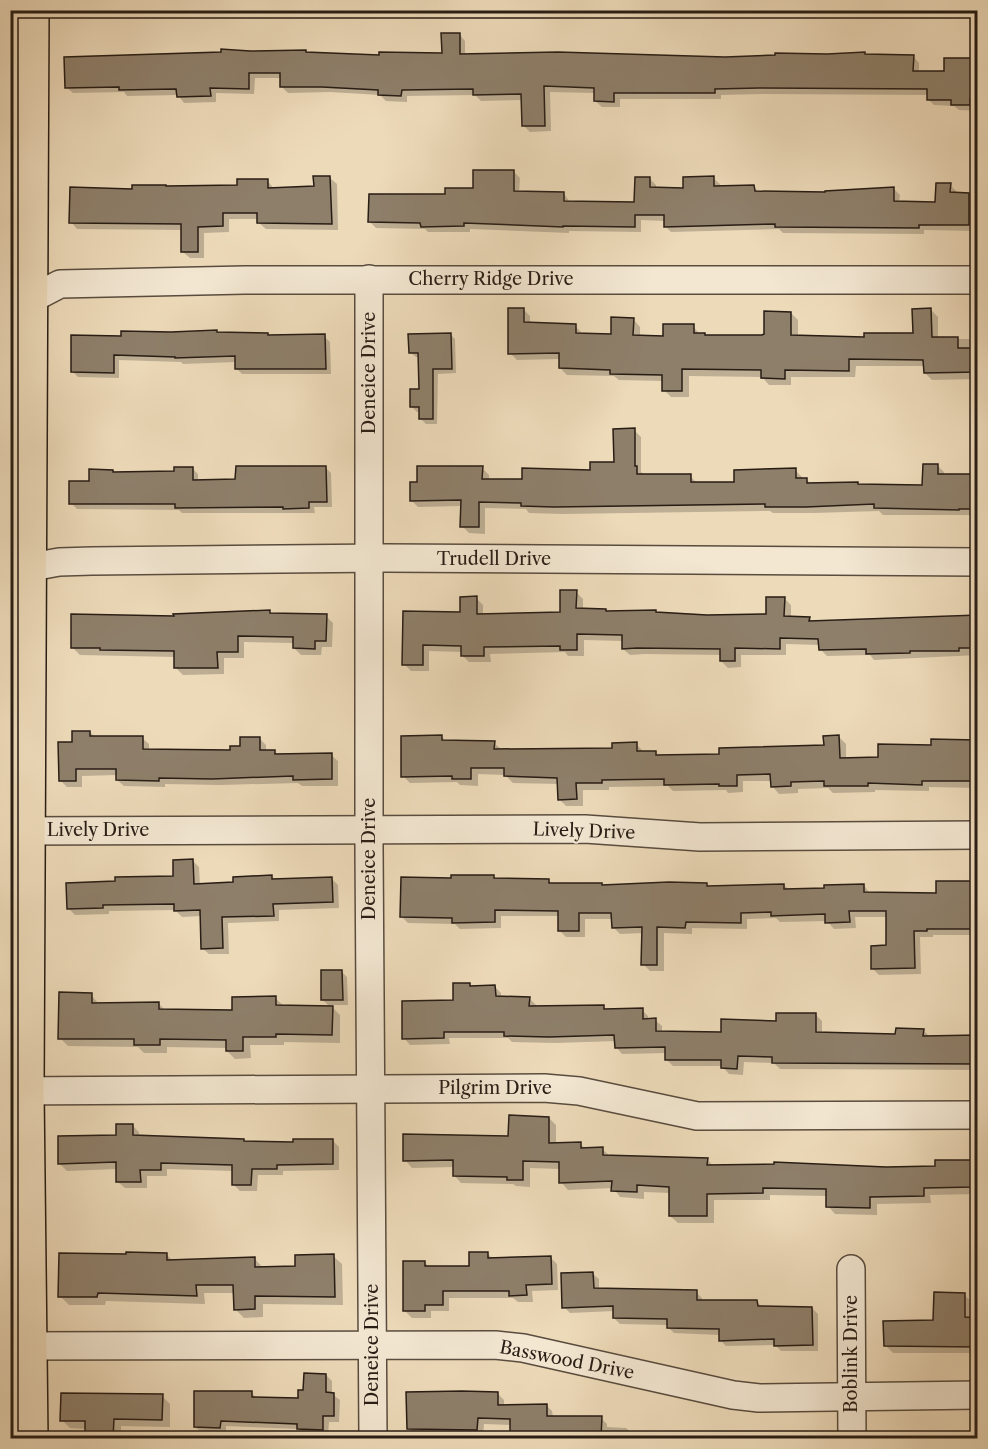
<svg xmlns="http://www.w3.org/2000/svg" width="988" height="1449" viewBox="0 0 988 1449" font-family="'Libre Caslon Text',serif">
<rect width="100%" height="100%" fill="#eddab9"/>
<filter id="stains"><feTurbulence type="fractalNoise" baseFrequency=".00333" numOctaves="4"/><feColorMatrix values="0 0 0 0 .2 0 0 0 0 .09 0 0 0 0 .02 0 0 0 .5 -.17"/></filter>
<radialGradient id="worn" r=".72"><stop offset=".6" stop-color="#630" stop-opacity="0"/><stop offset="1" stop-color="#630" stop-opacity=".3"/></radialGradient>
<g fill="#0003">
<path d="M459,34L465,41V55L725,58L864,53L867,56H913L919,63V72H946L978,60V111L959,110L954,106L934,105L928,99V95L767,94L721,95V99H620V107H602L595,101L596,93L550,92L551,131L530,132L523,125V100L481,101L475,95L407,96V102L386,101L380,95L330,92L288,93L282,87V78H255L254,94L216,93V102L184,103L178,95L127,96L124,92L73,93L66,87L307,53L381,56L443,55Z"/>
<path d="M514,172L520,178L519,193L564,194L570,202L636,204L650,179L656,185V189H685L713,178L720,184V188L754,187L760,193L826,194L894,189L900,195L899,203L937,204L950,185L956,191V194H969L975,200V204H978V231L924,230V234L783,233L779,229L671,232L665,226V221L641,220V232L569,231V233L470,229V232H428L425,229L376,228L370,222L447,196L474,189Z"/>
<path d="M330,178L337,184L338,230L266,229L259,223V219H229V232L204,233V258H190L183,252L182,230L77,229L71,222L134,190L238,186L267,180L274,189L315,188Z"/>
<path d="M523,309L530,316V324L575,326L583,334L612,335L633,319L640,327V337L664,338L693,326L700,335L706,337H762L791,313L798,320V336L865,338L914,335L931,310L938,317V339H978V379L932,380L925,373V366H856L855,377H791V385H769L762,377L689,376V397H671L664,390V381L619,380L614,376L567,375L560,368V359L517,360L510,353Z"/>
<path d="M218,333L268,334L270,337L324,336L330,342L331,374H242L236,368V362L183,364L181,362L119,360V378L78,377L72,371L123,338Z"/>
<path d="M450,334L455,339L456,373L438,374L437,424H426L421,419V412H417L412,407L420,391V357H416L410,352Z"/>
<path d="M634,430L641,437V472L644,474L690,476L698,484H735L795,470L802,477V479H806L812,485L857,483L860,486L924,487L937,465L944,472V475L978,474V515H883L879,511L814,513H773L770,511L562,514L529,513L526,509L485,508V534L469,533L462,526V506L418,507L411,500L482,468L489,475V480L523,481L592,471L615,464Z"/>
<path d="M192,468L198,474V481H237L326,468L331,473L332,507H314L315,513H182L179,510L77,509L71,503L90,482L113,471L115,473H176Z"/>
<path d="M576,592L583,599V610H606L608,612L707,616L767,615L784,598L791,605V618H809L813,622L978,617V655L874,660L870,655L827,656L820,649V645L786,644V655H741V667L728,668L721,661V655L645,654L630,655L623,649V641L584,640V656H568L565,652L490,654L491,662H469L462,655V652L429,651V671H411L404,664L405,613L462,614L476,598L483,605V616L562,613Z"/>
<path d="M269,612L272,615L326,616L333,623L332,647H322L321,655H301L294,648V643L244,642V658H224V674L183,675L176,668V657L80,655L73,648L175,617Z"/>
<path d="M90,732L95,737L142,738L149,744V750L232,752L259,738L266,745V752L274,751L278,755H331L338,761V786H302L298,783L220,785L165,784V787L124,786L117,780V775L82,776V787H67L60,780L74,744Z"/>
<path d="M441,736L447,742L494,743L502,750H613L636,744L643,751L655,753L658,756L720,755L825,746L839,737L846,744V759H879L932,746V741L978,740V788L929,787V791L875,790V792L833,793L828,788L798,789V793L779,794L772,786V781H743V792L728,793L726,790L673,791L668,786L609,787V790H583V806H566L559,799V784L513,783L505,775L478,774V786L460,785L457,782L410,783L403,776Z"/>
<path d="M193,861L199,867L200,885L235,884L271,877L275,880L332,879L338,885L339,908L279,910V921L228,923L229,954H209L202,948V916L182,917L175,910L109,911V914L75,915L68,908L175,877Z"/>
<path d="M493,876L497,880L549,881L553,885L601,884L604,886L707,885L709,887L784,885L789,890L826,889L864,885L870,894H937V883L978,884V935H933V937H920L921,974L879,975L872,968L887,947L888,917H855L856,928L834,929L827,921L780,922L776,918L747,919V929L692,928V934L664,933V971H650L643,964V933L620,934L613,927V919H585V937H566L559,930V916H501V928L460,929L455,924L408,923L401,916L453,880Z"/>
<path d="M341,971L347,977L348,1005H330L340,1015V1043L284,1042V1045H250L251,1058L235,1059L227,1051V1048L167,1047V1053H144L138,1047L68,1046L60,1038L91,995L99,1004H159L166,1011L233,1012L275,998L284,1006L330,1007L323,1000Z"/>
<path d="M469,984L472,987H495L501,993V997L529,998L536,1005L535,1007H603L607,1011L642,1010L648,1016V1020H655L662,1026V1032L723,1034L816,1015L822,1021V1034L897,1035L923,1030L930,1037H978V1070L780,1069L774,1063L744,1062L743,1075L729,1074L722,1066H673L666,1059V1053L622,1054L616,1047V1041L556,1043L512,1042L508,1038H449L450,1044L410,1045L404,1038L454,1001Z"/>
<path d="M549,1118L556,1125V1144H580L586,1149H602L610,1156L707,1159L714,1167L886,1169L936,1168L974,1161L978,1164V1194L930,1195L931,1203L877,1204V1215L835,1214L828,1206V1196L770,1195V1200H714V1223H678L670,1216L671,1193L644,1192V1199L620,1197L613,1188L568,1190L561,1182L560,1169L530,1168V1187L516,1186L513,1184L461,1183L454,1175V1167L412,1168L405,1160L510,1138Z"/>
<path d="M132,1125L139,1132V1137L246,1143H295L332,1140L339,1147V1170L283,1171V1175H258L257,1191H240L233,1184V1171L167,1169V1176H147V1188H125L118,1182V1169L67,1171L60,1164L117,1136Z"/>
<path d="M487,1253L494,1260L550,1257L557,1264L558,1290L532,1291L533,1302H518L513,1298H449V1311H431V1318H412L405,1311L424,1262L430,1267H470Z"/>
<path d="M166,1254L173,1261L254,1258L263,1268L297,1267L333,1256L342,1264L343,1305L263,1304V1317L244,1318L236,1310L235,1293H204L205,1304L106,1301L105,1305H69L60,1296Z"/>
<path d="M593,1274L599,1279V1290L696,1292L702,1298V1302H757L763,1308H812L818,1314V1351H781L775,1345L726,1346L721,1341L720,1335L674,1333L668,1327V1325L620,1324L614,1318V1311L570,1313L564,1307Z"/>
<path d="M964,1295L972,1302V1307H978V1353H893L885,1345L934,1321Z"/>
<path d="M326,1375L332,1381V1394L340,1400L339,1422H329L328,1435H305L299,1429L226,1426V1433L201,1432L195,1427L251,1393L257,1398L299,1399L305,1392Z"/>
<path d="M497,1393L504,1400V1406L546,1405L552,1411L553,1417L601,1418L607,1424V1427L626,1428L632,1433L656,1434L660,1438H513L512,1425L484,1424L483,1436L415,1435L408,1428Z"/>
<path d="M162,1396L170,1404V1427L121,1426V1438H86V1429L70,1428L62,1420Z"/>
</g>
<g fill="#8e7f6a" stroke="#281d15" stroke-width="1.5">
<path d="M441,33H460V54L558,52L725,57L775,55V53L827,54L865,52V54L914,55L913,71H944V58H978V99H970V105H951V100H927V89L759,88L715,89V93H614V102L594,101V88L544,86L545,126H522L521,94L473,95V89L402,90L401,96L378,95V90L322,87H280V73H249V89L210,88L211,96L177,97L176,89L119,90V87L65,88L64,57L221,52V49L250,51L306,50V52L379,55V52L442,53Z"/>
<path d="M473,170H514V191L564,192V201L634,202L635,177H650V187L683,188V177L714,176V186L754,185L755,191L825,192V191L894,187V201L935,202L936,183H951L950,192L969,193V225H919V228L775,227V224L664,227V215H635V227L563,226V227L464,223V226L421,227L420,223L368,222L369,194H445V188H473Z"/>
<path d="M313,176H330L332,224L257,223V213H223V226L198,227V252H181V224L69,223L70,187L132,189V185H166V186L237,185V179H268V188L314,186Z"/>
<path d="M508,308H524V322L576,324V333L611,334V317L634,318L633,335L663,336V324H694V333H705V335H762L764,334V311L791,312V335L864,337V333H913L912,309L931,308L932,337H958V348H978V372L924,373L923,360L849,359V371L785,370V379L761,378V370L682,369V391H662V375L610,374V370L559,368V353L508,354Z"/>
<path d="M217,330V332L268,333V335L325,334L326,369H235V356L175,358V357L114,355V373L71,372V335L121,336V331L171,332Z"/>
<path d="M451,333L452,369H433V419H419V407H410V389H419L418,353H409L408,334Z"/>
<path d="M635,428V466H637V474H691V482H734V470L796,468V478H807V483L858,482V484L922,485L923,464H938V474H978V509H959V510L874,508V504L806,507H765V504L554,507L521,506V503L479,502V527H460L461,500L410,501V482H417V466H483L482,479H522V468L590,470V462H614L613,429Z"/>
<path d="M236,466H326L327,502H309V508L283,509V507L175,508V504H69V481H89V469L113,470V472L174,471V467H193V480L235,479Z"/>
<path d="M560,590H577L576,608L606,609V611L656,610V612L707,615L766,614V597H785L784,616L810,617L809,621L978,615V648H959V651H910V653L866,654V649L819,650L818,639L780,638V649L735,648V661H720V649L637,648L622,649V635L577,634V650H560V646L484,647V656H461V646L423,645V665H402L403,611L460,612V597L477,596V614L560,612Z"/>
<path d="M270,610V613L327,614L326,641H315V649L293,648V637L238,636V652H217L218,668H174V651L100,650V648H71V614L174,616L173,614Z"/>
<path d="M72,731H90V736H143V749L230,750V746H240V737H260V750H275V754L332,753V779L293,780V776L212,779L159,778V781L116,780V769H76V781H59L58,742H72Z"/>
<path d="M442,735V740L495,741L494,749L612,748V743L637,742V751H656V755L719,754V748L824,745L823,736L839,735L840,758L878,757V744L931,745V739L976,740L975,781H922V785L868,783V786H824V781L791,782V786L771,787L770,774L737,775V786H719V784L664,785V779L602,780V783H576L577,799L558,800L557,778L504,776V768H471V779H452V776L401,777V736Z"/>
<path d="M193,859L194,884L233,882V877L272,875V879L332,877L333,902L273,904L274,916L222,917L223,948L201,949L200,910L174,911V904L103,905V908L67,909L66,883L115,881V877L173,876V860Z"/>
<path d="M451,875H494V878L549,879V883H602V885L669,882L707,883V886L784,884V889L824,888V885L864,884V892L936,893V881H974V929H927V931H914L915,968L871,969V946L886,945V911H849L850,922L825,923V914L771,916V912L741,913V923L686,922L685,928L657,927V965H641L642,927L612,928L611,913H579V931H558V911L495,910V922L452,923V918L400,917L401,877L451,878Z"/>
<path d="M321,970H342L343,1000H321Z"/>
<path d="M453,983H470V986L495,985L496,996L530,997L529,1006L604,1005V1009L643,1008V1019L656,1018V1031L721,1032V1019L776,1021V1013H816V1032L895,1034L896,1028L924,1029L923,1036L977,1035V1064L772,1063V1057L738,1056L737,1069L721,1068V1060H665V1047L615,1048L614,1035L549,1037L504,1036V1032H444V1038L402,1039V1001L453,1000Z"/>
<path d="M59,992L92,993V1003L159,1002V1009L232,1010V997L276,996V1005L333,1006L332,1035L276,1034V1037H243V1051H226V1040L160,1039V1045H134V1039H58Z"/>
<path d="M509,1115L549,1117V1143L581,1142V1148L603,1147V1155L708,1158L707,1165L774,1164V1162L886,1167L935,1166V1160H974V1187L924,1188V1196L870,1197V1208L826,1207V1189L763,1188V1193L707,1194V1216H669V1187L637,1185V1192L611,1191L612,1181L559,1183V1162L523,1161V1180H507V1177L453,1176V1160L403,1161V1134L508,1136Z"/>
<path d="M116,1124H133V1135L244,1139V1141L293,1142V1139H333V1164L277,1165V1169H252L251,1185H232V1165L161,1163V1170H140L141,1182H116V1162L58,1164V1136L116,1135Z"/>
<path d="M126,1252L167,1253V1260L255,1257V1267L295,1266V1255L334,1254L335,1297L255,1296V1309L234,1310L233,1285H196L197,1296L98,1293L97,1297H58L59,1253L126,1254Z"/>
<path d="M469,1252H488V1258L551,1256L552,1284L526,1285L527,1295L509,1296V1291H443V1305H425V1311H403V1261H425V1266H469Z"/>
<path d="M593,1272L594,1288L697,1290V1300H757L758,1306L812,1307L813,1345L774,1346V1339L719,1341V1329L667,1328V1319L613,1318V1306L562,1308L561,1273Z"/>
<path d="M934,1292L965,1293V1317L978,1318L977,1347L884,1346L883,1321L933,1320Z"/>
<path d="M304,1373L326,1374V1392L334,1393V1416H323V1430L297,1429V1424L221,1421L220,1428L194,1427V1391H252V1397L298,1398V1390H303Z"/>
<path d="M462,1391L498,1392V1405L547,1404V1416H602L601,1438H562V1436L510,1438V1419L478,1418L477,1430L407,1429L406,1392Z"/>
<path d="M61,1393L163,1394L162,1420L114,1419L113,1438H85V1421H60Z"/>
</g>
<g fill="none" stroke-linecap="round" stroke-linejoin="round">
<g stroke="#594c3e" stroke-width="30">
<g id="minor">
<path d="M10,84H32"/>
<path d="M369,279V848L373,1438"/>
<path d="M10,310L60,284L245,280H978"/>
<path d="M10,571L59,562L92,561L386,558L978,562"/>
<path d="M10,831L585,829L700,837L978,835"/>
<path d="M10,1091L544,1088L579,1091L697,1116L978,1115"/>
<path d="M851,1269L852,1438"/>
<path d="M10,1346L495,1345L523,1348L733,1395L759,1398L978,1395"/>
</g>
</g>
<g stroke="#281d15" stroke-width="36">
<path id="major" d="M31,1438L27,1091L32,10"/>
</g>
<use href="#minor" stroke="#f3e7d2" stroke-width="27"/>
<use href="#major" stroke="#eddab9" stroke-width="33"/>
</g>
<g text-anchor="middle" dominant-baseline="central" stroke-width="4.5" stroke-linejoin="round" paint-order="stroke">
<g font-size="18" fill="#281d15" stroke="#f3e7d2">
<text x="491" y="279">Cherry Ridge Drive</text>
<text transform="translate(369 373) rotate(-90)">Deneice Drive</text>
<text x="494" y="559">Trudell Drive</text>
<text x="98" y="830">Lively Drive</text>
<text transform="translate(584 831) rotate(2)">Lively Drive</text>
<text transform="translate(369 859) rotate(-90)">Deneice Drive</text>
<text x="495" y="1088">Pilgrim Drive</text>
<text transform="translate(372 1345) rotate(-90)">Deneice Drive</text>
<text transform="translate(851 1354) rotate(-90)">Boblink Drive</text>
<text transform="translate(567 1360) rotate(11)">Basswood Drive</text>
</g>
</g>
<rect width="988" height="1449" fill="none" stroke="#eddab9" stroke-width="36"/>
<rect x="12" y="12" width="964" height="1425" fill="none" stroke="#281d15" stroke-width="3"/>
<rect x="18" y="18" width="952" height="1413" fill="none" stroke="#281d15" stroke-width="1.5"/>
<rect width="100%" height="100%" filter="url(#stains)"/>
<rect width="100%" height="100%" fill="url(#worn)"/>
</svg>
